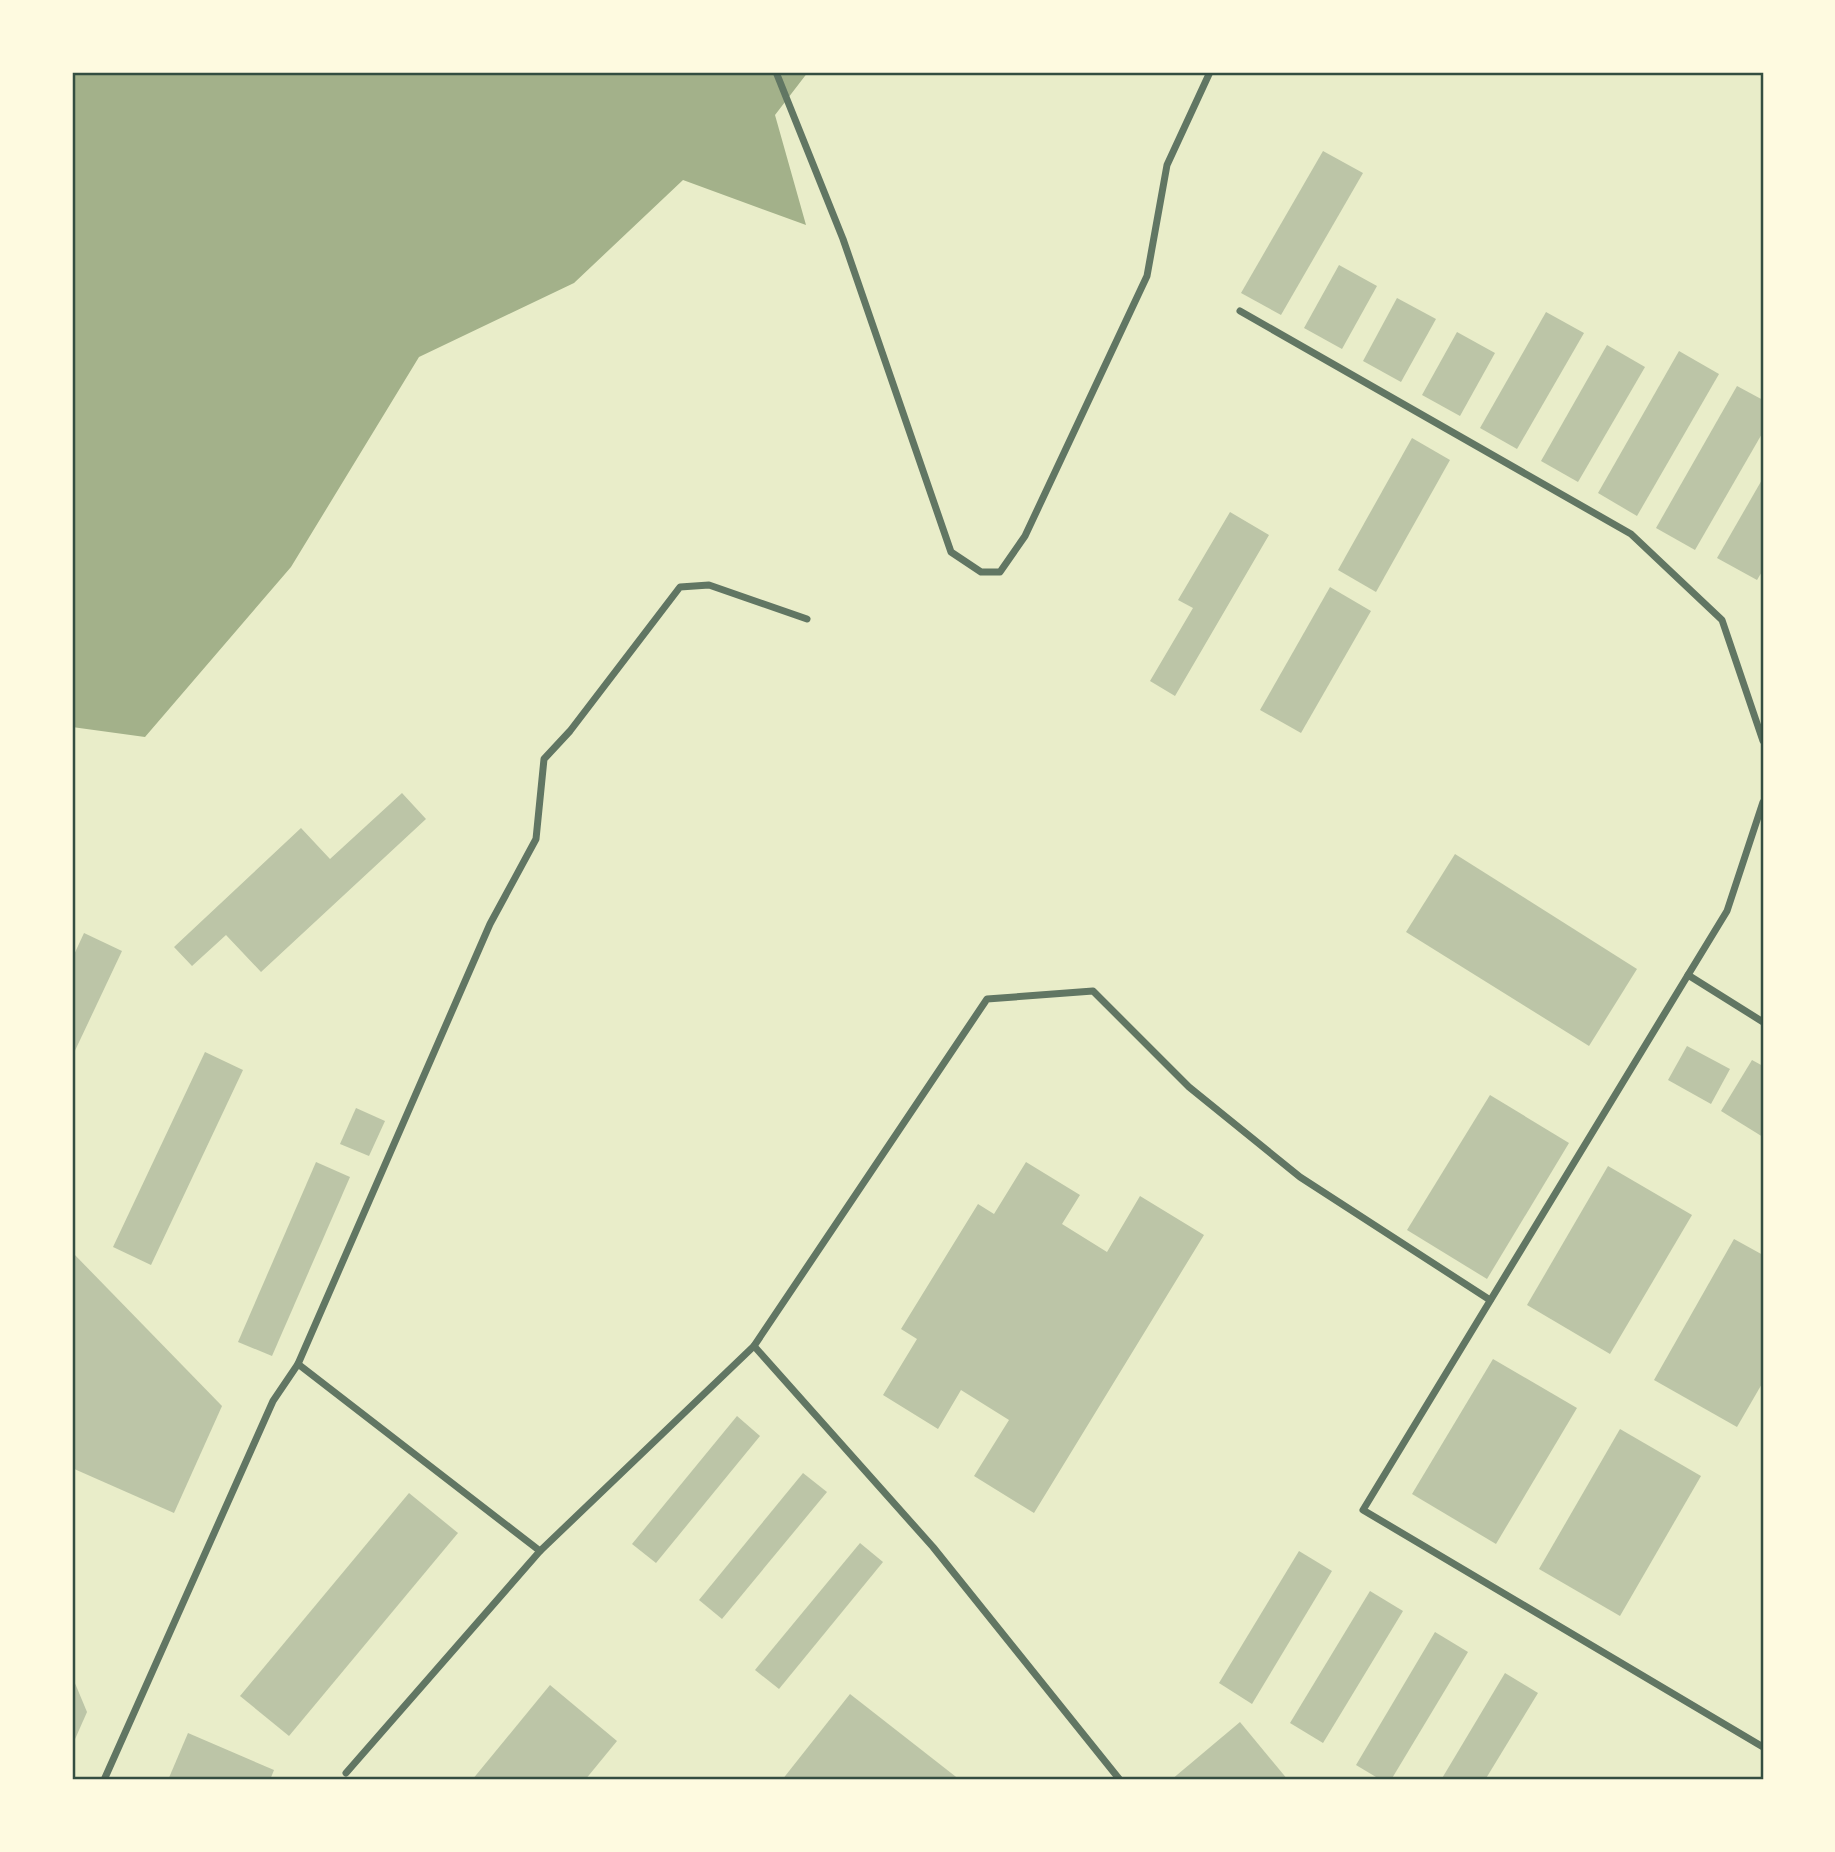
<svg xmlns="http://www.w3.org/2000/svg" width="1835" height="1852" viewBox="0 0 1835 1852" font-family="Raleway,sans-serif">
<rect width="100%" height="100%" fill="#e9edc9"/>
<path fill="#a3b18a" d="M72,72H808L775,115L806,225L683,180L574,283L419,357L291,567L145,737L72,727Z"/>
<g fill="#bcc5a7">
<path d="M1323,151L1363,173L1281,315L1241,293Z"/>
<path d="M1339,265L1377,286L1342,349L1304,328Z"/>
<path d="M1397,298L1436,319L1401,382L1363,361Z"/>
<path d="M1546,312L1584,333L1517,449L1480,428Z"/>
<path d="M1457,332L1495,353L1460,416L1422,395Z"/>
<path d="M1607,345L1645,367L1578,482L1541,461Z"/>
<path d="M1679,351L1719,374L1637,516L1598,493Z"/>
<path d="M1737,386L1763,400V432L1695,550L1656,528Z"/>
<path d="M1412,438L1450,460L1376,592L1338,570Z"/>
<path d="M1763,478V570L1757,580L1717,558Z"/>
<path d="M1230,512L1269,535L1175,696L1150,681L1193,608L1178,600Z"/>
<path d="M1330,587L1371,611L1301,733L1260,710Z"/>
<path d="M402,793L426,819L261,972L226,935L192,966L174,947L301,828L330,859Z"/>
<path d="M1455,854L1637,969L1589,1046L1406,932Z"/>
<path d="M84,933L122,951L72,1057V959Z"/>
<path d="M1687,1046L1730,1069L1711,1104L1668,1080Z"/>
<path d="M205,1052L243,1070L151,1265L113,1247Z"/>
<path d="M1752,1060L1763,1066V1137L1721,1111Z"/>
<path d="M1490,1095L1569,1143L1487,1279L1407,1230Z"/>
<path d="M356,1108L385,1121L369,1156L340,1144Z"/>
<path d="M316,1162L350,1177L272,1356L238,1342Z"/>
<path d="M1026,1162L1080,1195L1062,1224L1107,1252L1140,1196L1204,1235L1034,1513L974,1476L1009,1420L961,1390L938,1429L883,1395L917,1339L901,1329L978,1204L994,1214Z"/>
<path d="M1608,1166L1692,1215L1610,1354L1527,1305Z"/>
<path d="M1734,1239L1763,1255V1382L1737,1427L1654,1380Z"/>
<path d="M72,1252L222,1406L174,1513L72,1468Z"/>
<path d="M1493,1359L1577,1408L1496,1544L1412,1494Z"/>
<path d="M737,1416L760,1436L656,1563L632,1544Z"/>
<path d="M1620,1429L1701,1476L1620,1616L1539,1569Z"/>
<path d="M803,1473L827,1492L722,1619L699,1600Z"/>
<path d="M409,1493L458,1533L289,1736L240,1696Z"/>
<path d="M860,1543L883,1562L779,1689L755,1670Z"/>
<path d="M1299,1551L1332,1571L1252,1704L1219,1683Z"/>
<path d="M1370,1591L1403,1611L1323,1743L1290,1723Z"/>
<path d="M1435,1632L1468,1652L1391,1780H1381L1356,1765Z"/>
<path d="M1505,1673L1538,1693L1485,1780H1441Z"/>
<path d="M72,1676L87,1712L72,1746Z"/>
<path d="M550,1685L617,1741L585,1780H472Z"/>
<path d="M850,1694L960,1780H782Z"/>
<path d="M1240,1722L1288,1780H1171Z"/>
<path d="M188,1733L274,1770L270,1780H168Z"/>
</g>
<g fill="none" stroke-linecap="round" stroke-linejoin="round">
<g stroke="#617663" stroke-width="7">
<path d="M776,72L843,239L951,552L981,572H1000L1025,536L1147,276L1167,165L1210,72"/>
<path d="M1240,311L1631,534L1722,620L1763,741"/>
<path d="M1688,975L1727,911L1763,802"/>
<path d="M1763,1022L1688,975L1363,1510L1763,1747"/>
<path d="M754,1346L987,999L1093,991L1189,1087L1300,1177L1490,1300"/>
<path d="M298,1364L490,924L536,839L544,759L570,731L680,587L709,585L807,619"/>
<path d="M346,1773L540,1551"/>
<path d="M104,1780L273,1401L298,1364L540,1551L754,1346L933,1547L1120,1780"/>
</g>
</g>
<rect width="1835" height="1852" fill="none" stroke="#fefae0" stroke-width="147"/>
<rect x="74" y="74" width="1688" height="1704" fill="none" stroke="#344e41" stroke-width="2.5"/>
</svg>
